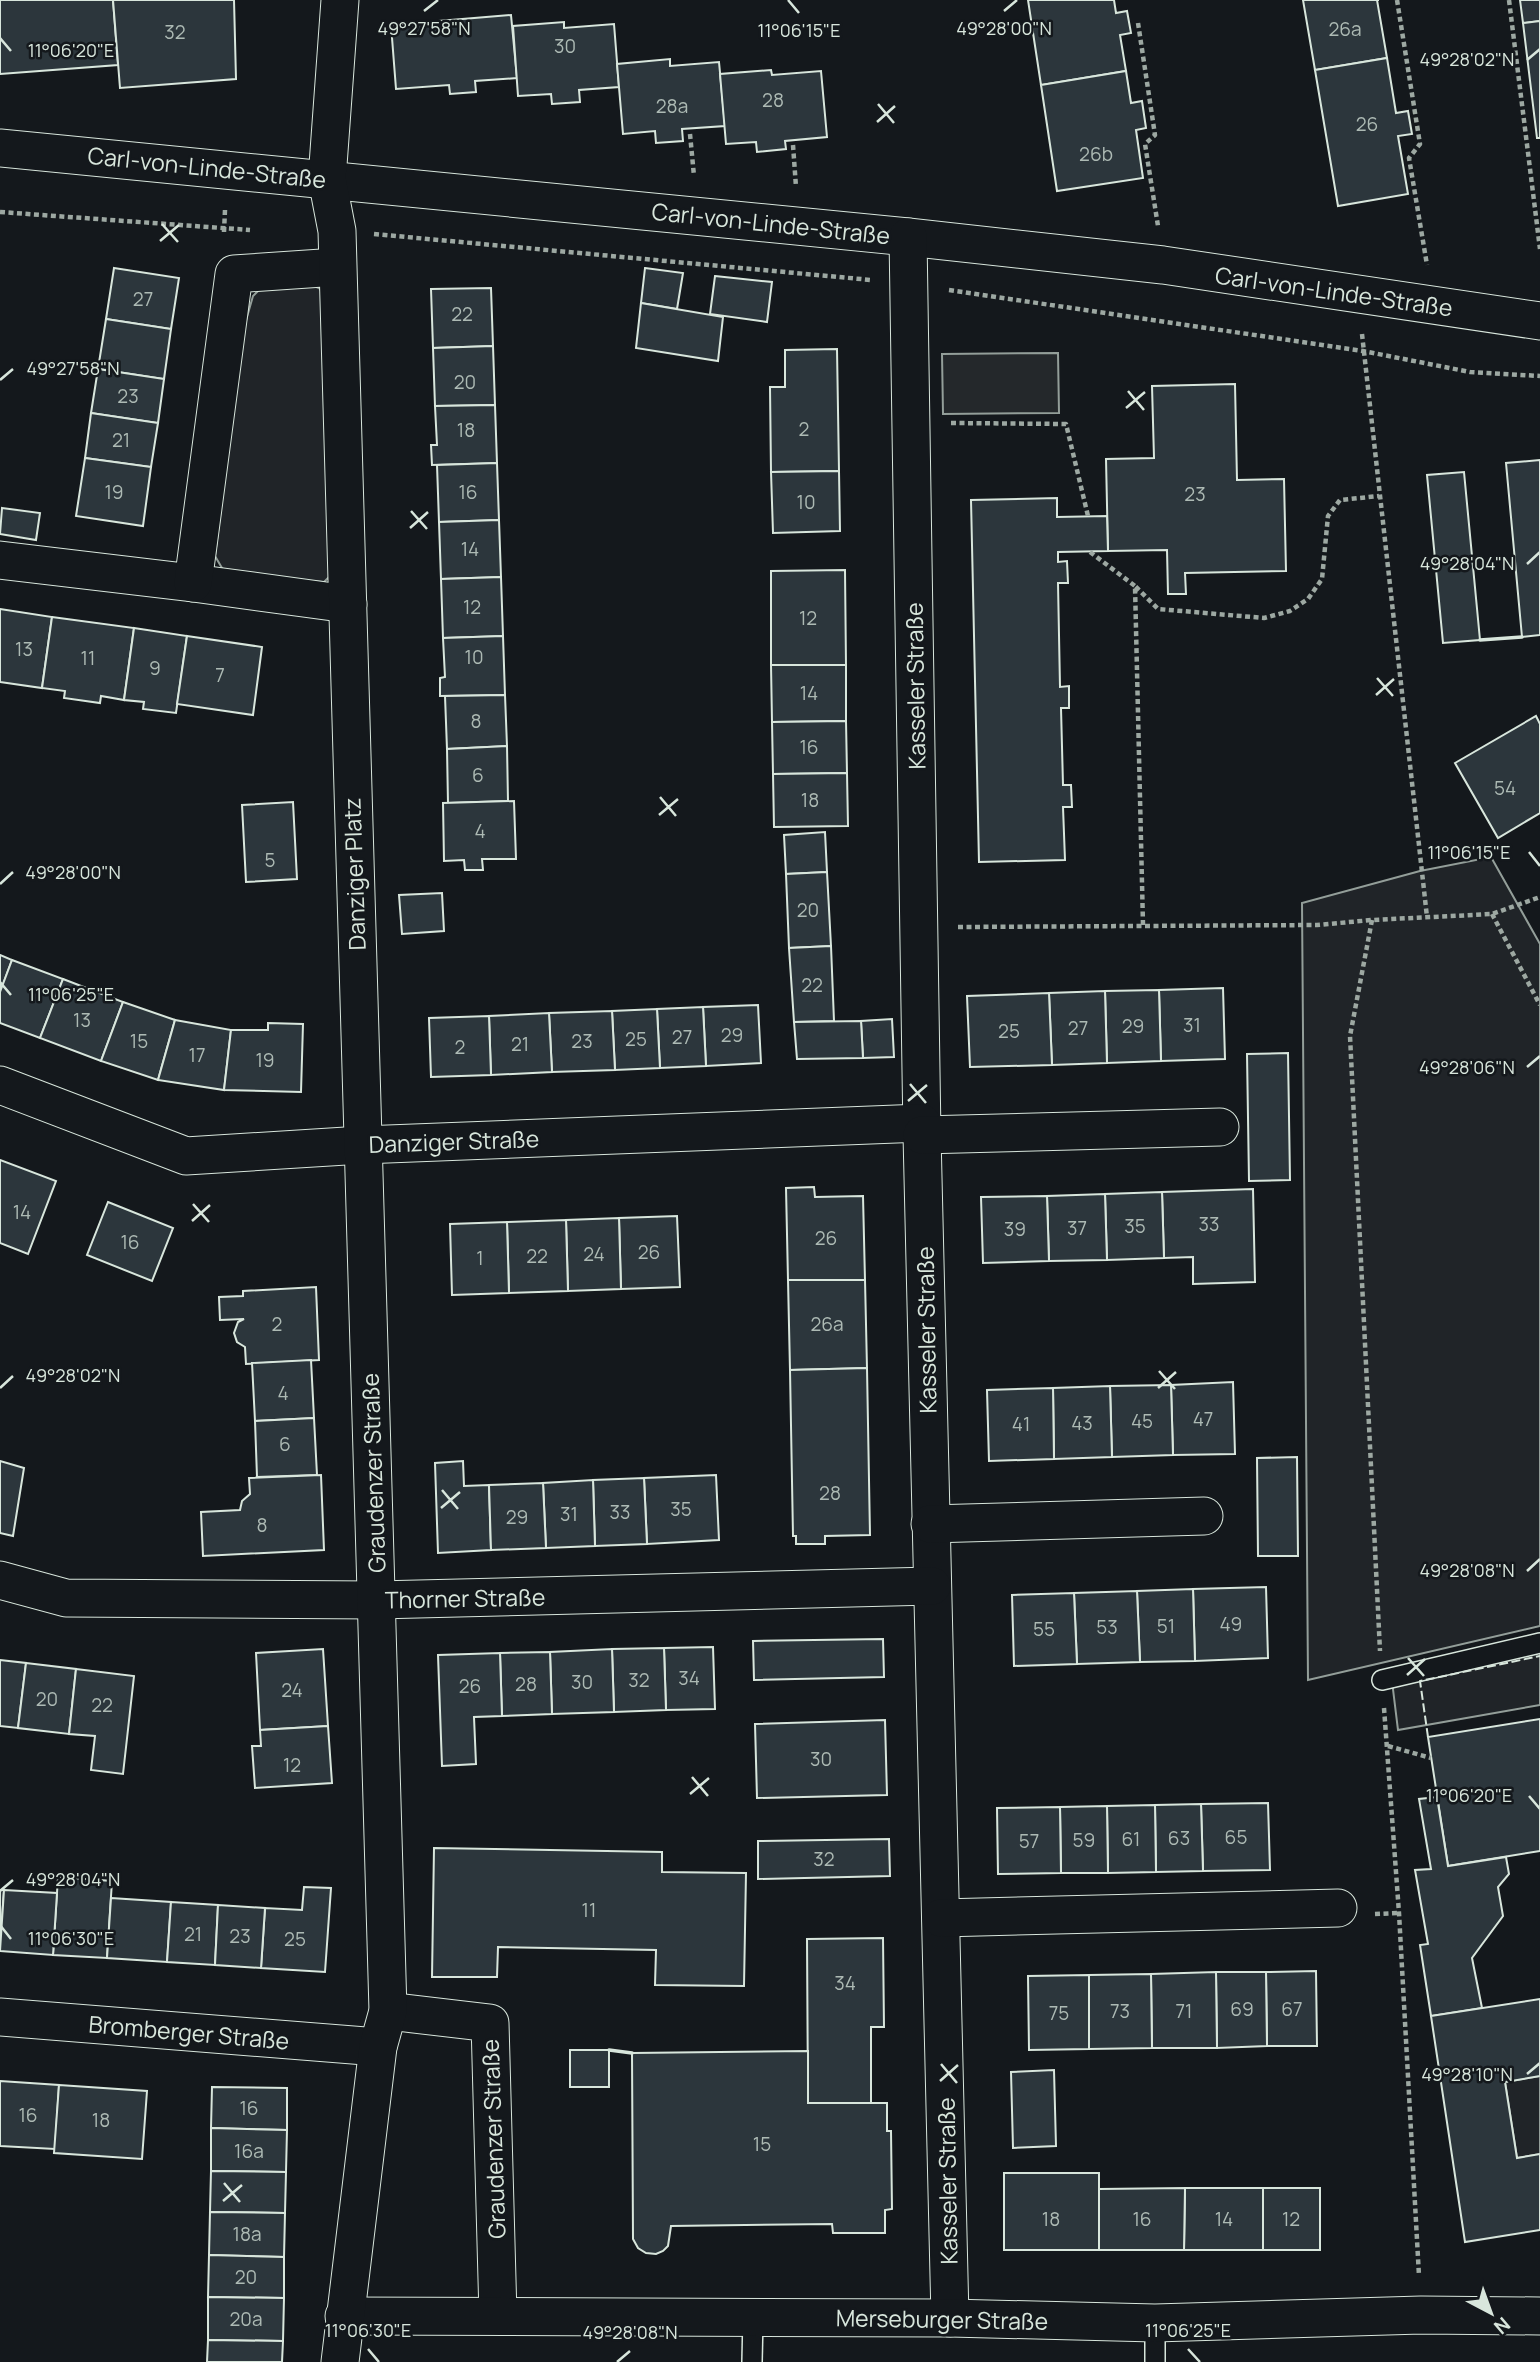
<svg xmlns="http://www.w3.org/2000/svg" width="1540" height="2362" viewBox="0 0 1540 2362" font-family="Manrope,sans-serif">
<rect width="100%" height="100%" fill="#14181c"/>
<g fill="#202428" stroke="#939e99" stroke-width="2">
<path d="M311,285L319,288L327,299L334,572L324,582L232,576L222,568L215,556L243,331L253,296L263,286Z"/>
<path d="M1491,857L1540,944V1626L1308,1680L1302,903L1420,871Z"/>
<path d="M1540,1651V1705L1398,1730L1392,1681Z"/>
<path d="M1540,2076V2154L1517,2158L1505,2082Z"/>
</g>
<path fill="#24282b" stroke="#939e99" stroke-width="2" d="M1058,353L1059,413L943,414L942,354Z"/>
<g fill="#2c363c" stroke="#d8e6dc" stroke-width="2">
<path d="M0,0H113L118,65L0,74Z"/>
<path d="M113,0H234L236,79L120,88Z"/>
<path d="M1028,0H1114L1116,13L1127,11L1131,33L1120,35L1126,71L1041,85Z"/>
<path d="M1303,0H1379H1377L1387,58L1315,70Z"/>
<path d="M1520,0H1540V21L1523,23Z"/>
<path d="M511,15L517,78L475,81L476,92L450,94L449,85L396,89L391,25Z"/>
<path d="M1540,21V138H1537L1523,23Z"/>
<path d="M564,22V28L614,24L619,87L579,90L580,102L552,104L551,94L518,96L513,26Z"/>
<path d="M1387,58L1396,113L1408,111L1412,134L1398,136L1408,194L1338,206L1315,70Z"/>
<path d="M670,59V66L719,62L725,126L682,129L683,141L656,143L655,131L623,134L617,64Z"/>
<path d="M771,70L772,75L821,71L827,137L785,141L786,149L757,152L756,142L726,144L720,74Z"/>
<path d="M1126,71L1131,103L1142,101L1146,128L1136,130L1143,178L1057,191L1041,85Z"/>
<path d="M114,268L179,278L171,329L106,319Z"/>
<path d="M645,268L683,273L677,309L641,303Z"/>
<path d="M715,276L772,282L767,322L710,314Z"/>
<path d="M491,288L493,346L433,348L431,289Z"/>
<path d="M641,303L723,317L718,361L636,348Z"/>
<path d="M106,319L171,329L164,379L98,369Z"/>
<path d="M493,346L495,405L435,406L433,348Z"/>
<path d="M837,349L839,471L771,472L770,387H785V350Z"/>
<path d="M98,369L164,379L158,423L91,413Z"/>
<path d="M1235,384L1237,480L1284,479L1286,571L1185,573L1186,594H1168L1167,550L1108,551L1106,459L1154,458L1152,386Z"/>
<path d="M495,405L497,463L432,465L431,445H437L435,406Z"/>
<path d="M91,413L158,423L151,467L85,458Z"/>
<path d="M85,458L151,467L143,526L76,516Z"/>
<path d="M1540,460V635L1522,637L1506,463Z"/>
<path d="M497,463L499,520L439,522L437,465Z"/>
<path d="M839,471L840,531L773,533L771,472Z"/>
<path d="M1464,472L1480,640L1443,643L1427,475Z"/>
<path d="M1057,498V517L1107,516L1108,551L1058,552V562L1067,561L1068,583H1058L1060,687L1069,686V708H1061L1063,785H1071L1072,807H1063L1065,860L979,862L971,500Z"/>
<path d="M2,508L40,513L36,540L0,534Z"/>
<path d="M499,520L501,577L441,579L439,522Z"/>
<path d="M845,570L846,665H771V571Z"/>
<path d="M501,577L503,636L443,638L441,579Z"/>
<path d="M0,609L52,617L42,688L0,682Z"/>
<path d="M52,617L134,628L124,700L101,696L100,703L64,698L65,691L42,688Z"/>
<path d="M134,628L187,636L176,713L143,709L144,702L124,700Z"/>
<path d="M187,636L262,647L253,715L177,704Z"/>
<path d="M503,636L505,695L440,696V678L445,677L443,638Z"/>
<path d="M771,665H846V721L772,722Z"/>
<path d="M505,695L507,746L447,749L445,696Z"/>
<path d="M1536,716L1540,724V813L1498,838L1455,763Z"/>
<path d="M846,721L847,773L773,774L772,722Z"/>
<path d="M507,746L508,801L448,803L447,749Z"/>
<path d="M847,773L848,826L774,827L773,774Z"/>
<path d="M514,801L516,859H482L483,870H465L464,860L444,861L443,803Z"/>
<path d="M293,802L297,879L246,882L242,805Z"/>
<path d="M825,832L827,872L786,874L784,835Z"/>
<path d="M827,872L831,946L789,948L786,874Z"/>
<path d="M442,893L444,931L402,934L399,895Z"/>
<path d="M831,946L834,1021L794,1022L789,948Z"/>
<path d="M0,955L12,960L0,992Z"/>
<path d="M12,960L63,979L40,1038L0,1023V992Z"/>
<path d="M63,979L123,1002L101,1061L40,1038Z"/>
<path d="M1223,988L1225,1059L1161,1061L1159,990Z"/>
<path d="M1159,990L1161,1061L1107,1063L1105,991Z"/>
<path d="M1105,991L1107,1063L1052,1065L1049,993Z"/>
<path d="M1049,993L1052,1065L970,1067L967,996Z"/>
<path d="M123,1002L175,1020L158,1080L101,1061Z"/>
<path d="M758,1005L761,1063L706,1066L703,1007Z"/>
<path d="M703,1007L706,1066L660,1068L657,1009Z"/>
<path d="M657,1009L660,1068L615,1070L612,1011Z"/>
<path d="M612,1011L615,1070L552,1072L549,1013Z"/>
<path d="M549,1013L552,1072L491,1075L489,1016Z"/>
<path d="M489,1016L491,1075L431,1077L429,1018Z"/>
<path d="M892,1019L894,1057L863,1058L861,1021Z"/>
<path d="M175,1020L231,1030L224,1090L158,1080Z"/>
<path d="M861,1021L863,1058L797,1059L794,1022Z"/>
<path d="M268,1023L303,1024L301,1092L224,1090L231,1030H268Z"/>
<path d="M1288,1053L1290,1180L1249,1181L1247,1054Z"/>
<path d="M0,1160L56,1181L28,1254L0,1243Z"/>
<path d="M814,1187L815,1197L863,1196L865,1280H788L786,1188Z"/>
<path d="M1253,1189L1255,1282L1193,1284V1257L1164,1258L1162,1192Z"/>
<path d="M1162,1192L1164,1258L1107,1260L1105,1194Z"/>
<path d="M1105,1194L1107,1260L1049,1261L1047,1196Z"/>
<path d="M1047,1196L1049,1261L983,1263L981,1197Z"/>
<path d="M108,1202L173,1228L152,1281L87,1255Z"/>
<path d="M677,1216L680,1287L621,1289L619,1218Z"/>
<path d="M619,1218L621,1289L568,1291L566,1220Z"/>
<path d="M566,1220L568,1291L509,1293L507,1222Z"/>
<path d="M507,1222L509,1293L452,1295L450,1224Z"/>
<path d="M788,1280H865L867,1368L790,1370Z"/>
<path d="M316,1287L319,1360L246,1364L245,1347L237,1342L234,1333L238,1322L244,1319L220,1320L219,1297L243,1296V1291Z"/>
<path d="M311,1360L314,1418L255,1421L252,1363Z"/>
<path d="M867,1368L870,1535L825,1536V1544H796V1536H793L790,1370Z"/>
<path d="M1233,1382L1235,1454L1173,1455L1171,1385Z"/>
<path d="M1171,1385L1173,1455L1112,1457L1110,1386Z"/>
<path d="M1110,1386L1112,1457L1054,1459L1053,1388Z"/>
<path d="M1053,1388L1054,1459L989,1461L987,1390Z"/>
<path d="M314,1418L317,1475L257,1477L255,1421Z"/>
<path d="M1297,1457L1298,1556H1258L1257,1458Z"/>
<path d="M0,1461L24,1468L13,1536L0,1533Z"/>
<path d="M463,1461L464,1486L489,1485L491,1550L438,1553L435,1463Z"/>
<path d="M321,1475L324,1550L203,1556L201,1512L240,1510L242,1501L250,1494L249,1478Z"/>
<path d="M716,1475L719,1540L647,1544L644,1478Z"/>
<path d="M644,1478L647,1544L595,1546L593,1480Z"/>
<path d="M593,1480L595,1546L546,1548L543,1483Z"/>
<path d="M543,1483L546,1548L491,1550L489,1485Z"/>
<path d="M1266,1587L1268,1658L1195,1661L1193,1589Z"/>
<path d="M1193,1589L1195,1661L1140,1662L1137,1591Z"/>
<path d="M1137,1591L1140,1662L1077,1664L1074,1593Z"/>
<path d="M1074,1593L1077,1664L1014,1666L1012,1595Z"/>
<path d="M883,1639L884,1677L754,1680L753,1641Z"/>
<path d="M713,1647L715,1709L666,1710L664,1648Z"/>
<path d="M664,1648L666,1710L614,1712L612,1649Z"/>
<path d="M323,1649L328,1726L260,1730L256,1653Z"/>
<path d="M612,1649L614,1712L552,1714L550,1652Z"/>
<path d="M550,1652L552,1714L502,1716L500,1653Z"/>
<path d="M500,1653L502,1716L474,1717L476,1764L442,1766L438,1655Z"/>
<path d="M0,1660L26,1663L18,1728L0,1726Z"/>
<path d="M26,1663L76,1669L69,1734L18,1728Z"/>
<path d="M76,1669L134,1676L123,1774L91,1770L95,1736L69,1734Z"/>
<path d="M1540,1719V1851L1448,1866L1428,1737Z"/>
<path d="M885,1720L887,1795L757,1798L755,1724Z"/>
<path d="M328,1726L332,1783L255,1788L252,1746H261L260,1730Z"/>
<path d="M1437,1797L1448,1866L1506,1857L1509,1874L1498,1887L1503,1916L1472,1958L1482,2008L1431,2016L1420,1945L1428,1944L1415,1870L1431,1869L1419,1799Z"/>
<path d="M1268,1803L1270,1870L1203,1871L1201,1804Z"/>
<path d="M1201,1804L1203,1871L1156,1872L1155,1805Z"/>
<path d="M1155,1805L1156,1872L1108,1873L1107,1806Z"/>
<path d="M1107,1806L1108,1873H1061L1060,1807Z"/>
<path d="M1060,1807L1061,1873L998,1874L997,1808Z"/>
<path d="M889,1839L890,1876L758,1879V1841Z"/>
<path d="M434,1848L662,1852V1872L746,1873L744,1986L655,1985L656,1950L498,1947L497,1977H432Z"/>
<path d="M58,1877L112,1881L107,1958L53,1955Z"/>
<path d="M304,1887L331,1888L325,1972L261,1968L265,1908L302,1910Z"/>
<path d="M0,1890H4L0,1946Z"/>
<path d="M4,1890L57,1893L53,1955L0,1951Z"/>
<path d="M111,1898L171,1902L167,1962L107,1958Z"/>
<path d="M171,1902L218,1905L215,1965L167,1962Z"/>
<path d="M218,1905L265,1908L261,1968L215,1965Z"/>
<path d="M883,1938L884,2027H871V2103H808L807,1939Z"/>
<path d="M1316,1971L1317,2046H1267L1266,1972Z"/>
<path d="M1216,1972H1266L1267,2046L1217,2048Z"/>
<path d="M1216,1972L1217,2048H1152L1151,1974Z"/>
<path d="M1151,1974L1152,2048L1089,2049V1975Z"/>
<path d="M1089,1975V2049L1029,2050L1028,1976Z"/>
<path d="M1540,1999V2076L1505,2082L1517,2158L1540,2154V2230L1465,2242L1431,2016Z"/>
<rect x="570" y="2050" width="39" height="37"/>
<path d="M808,2051V2103H887V2131H891L892,2209L885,2210V2233H833L832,2224L671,2226L668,2246L663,2251L656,2254L646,2253L638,2248L633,2239L632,2053Z"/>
<path d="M1054,2070L1056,2146L1013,2148L1011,2072Z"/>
<path d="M0,2081L59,2085L55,2149L0,2146Z"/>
<path d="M59,2085L147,2091L142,2159L54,2153Z"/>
<path d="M212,2087L287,2088V2130L211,2128Z"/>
<path d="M211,2128L287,2130L286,2172L211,2171Z"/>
<path d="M211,2171L286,2172L285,2213L210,2212Z"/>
<rect x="1004" y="2173" width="95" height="77"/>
<path d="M1185,2188H1263V2250H1184Z"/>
<path d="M1185,2188L1184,2250H1099V2189Z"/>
<rect x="1263" y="2188" width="57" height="62"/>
<path d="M210,2212L285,2213L284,2257L209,2255Z"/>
<path d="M209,2255L284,2257V2298L208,2297Z"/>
<path d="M208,2297L284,2298L283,2341L208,2340Z"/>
<path d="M208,2340L283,2341L282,2362H207Z"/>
</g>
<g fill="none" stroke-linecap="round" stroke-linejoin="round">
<g stroke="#d8e6dc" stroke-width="22">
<g id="lane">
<path d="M1382,1680L1540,1643"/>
<path d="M752,2362L753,2317"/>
<path d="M1155,2362V2323"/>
</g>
</g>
<g stroke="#d8e6dc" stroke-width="39">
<g id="street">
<path d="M0,148L908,237L1163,265L1540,321"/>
<path d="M908,237L922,1135L950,2318"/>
<path d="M0,560L193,583L348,604"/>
<path d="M193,583L234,274L337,267"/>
<path d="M0,1085L186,1156L362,1145L922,1123"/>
<path d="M922,1135L1220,1127"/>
<path d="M930,1524L1204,1516"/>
<path d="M0,1580L66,1598L377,1600L932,1586"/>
<path d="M941,1918L1338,1908"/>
<path d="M388,2011L490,2023L498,2316"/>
<path d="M0,2017L378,2047"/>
<path d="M344,2316L950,2318L1155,2323L1421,2315L1540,2316"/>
<path d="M340,2362L378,2047L388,2011L337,231L327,179L340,0"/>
</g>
</g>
<g stroke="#9da8a2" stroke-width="4.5" stroke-dasharray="5 3.5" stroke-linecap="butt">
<path d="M1397,0L1420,144L1409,158L1427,265"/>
<path d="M1509,0L1540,249"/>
<path d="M1138,23L1155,135L1145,144L1158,226"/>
<path d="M690,134L694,176"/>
<path d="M793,145L796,187"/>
<path d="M0,212L250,230"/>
<path d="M224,232L225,210"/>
<path d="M374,234L871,280"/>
<path d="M949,290L1363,351L1470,372L1540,376"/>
<path d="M1362,334L1427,917"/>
<path d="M951,423L1066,424L1088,516"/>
<path d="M1090,552L1135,586"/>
<path d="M1492,914L1540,1005"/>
<path d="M1372,920L1350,1036L1380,1651"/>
<path d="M1143,925L1135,586L1158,609L1264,618L1290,611L1308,599L1322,579L1328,516L1340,500L1379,496"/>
<path d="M958,927L1317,925L1372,920L1492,914L1540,897"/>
<path d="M1384,1708L1399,1913L1419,2276"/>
<path d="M1388,1746L1431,1758"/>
<path d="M1375,1914L1399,1913"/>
</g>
<use href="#lane" stroke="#14181c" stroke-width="19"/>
<use href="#street" stroke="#14181c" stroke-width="37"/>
<path stroke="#d8e6dc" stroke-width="2" stroke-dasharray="9 3.5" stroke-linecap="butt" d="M1428,1737L1420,1681L1540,1656"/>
<g stroke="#d8e6dc" stroke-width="3.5">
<path d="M1480,640L1522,637"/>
<path d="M609,2050L632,2053"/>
</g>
</g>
<path fill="none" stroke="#d8e6dc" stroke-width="2.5" d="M788,0L799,13M424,11L438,0M1004,11L1017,0M0,38L11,51M1527,60L1540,49M878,104L894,123M877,122L895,106M162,224L178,242M160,241L179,225M0,380L13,369M1128,391L1144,410M1126,408L1145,392M411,511L427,529M410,528L428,512M1527,564L1540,552M1377,678L1393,696M1376,695L1394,679M660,797L676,816M659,815L678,799M1529,852L1540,866M0,884L13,872M0,982L11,995M1527,1067L1540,1056M910,1084L926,1103M908,1101L927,1085M193,1204L209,1222M192,1221L210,1205M1159,1371L1175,1389M0,1388L13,1376M1158,1388L1176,1372M442,1490L458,1509M441,1508L460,1492M1527,1571L1540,1559M1408,1658L1424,1676M1407,1675L1425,1659M692,1777L708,1796M690,1794L709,1778M1529,1796L1540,1809M0,1891L13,1880M0,1925L11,1939M941,2064L957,2083M1527,2074L1540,2063M940,2081L958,2065M224,2183L240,2202M223,2201L242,2185M368,2349L379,2362M1188,2349L1200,2362M617,2362L630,2351"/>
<g text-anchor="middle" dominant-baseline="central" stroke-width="5" stroke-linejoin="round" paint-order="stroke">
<g font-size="19" fill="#adbab4">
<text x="1345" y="29">26a</text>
<text x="175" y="32">32</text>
<text x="565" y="46">30</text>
<text x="773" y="100">28</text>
<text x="672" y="106">28a</text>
<text x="1367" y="124">26</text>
<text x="1096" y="154">26b</text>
<text x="143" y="299">27</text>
<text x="462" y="314">22</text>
<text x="465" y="382">20</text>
<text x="128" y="396">23</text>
<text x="804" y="429">2</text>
<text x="466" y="430">18</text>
<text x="121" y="440">21</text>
<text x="114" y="492">19</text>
<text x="468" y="492">16</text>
<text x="1195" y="494">23</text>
<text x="806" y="502">10</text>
<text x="470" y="549">14</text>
<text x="472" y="607">12</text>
<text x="808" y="618">12</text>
<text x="24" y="649">13</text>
<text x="474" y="657">10</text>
<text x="88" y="658">11</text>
<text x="155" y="668">9</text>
<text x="220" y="675">7</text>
<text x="809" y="693">14</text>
<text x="476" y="721">8</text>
<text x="809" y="747">16</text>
<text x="478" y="775">6</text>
<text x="1505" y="788">54</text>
<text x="810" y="800">18</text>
<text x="480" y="831">4</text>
<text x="270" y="860">5</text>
<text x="808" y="910">20</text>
<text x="812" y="985">22</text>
<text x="82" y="1020">13</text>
<text x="1192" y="1025">31</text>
<text x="1133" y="1026">29</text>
<text x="1078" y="1028">27</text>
<text x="1009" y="1031">25</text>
<text x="732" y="1035">29</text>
<text x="682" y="1037">27</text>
<text x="636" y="1039">25</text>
<text x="139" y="1041">15</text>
<text x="582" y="1041">23</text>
<text x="520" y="1044">21</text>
<text x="460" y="1047">2</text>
<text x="197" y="1055">17</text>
<text x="265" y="1060">19</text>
<text x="22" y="1212">14</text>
<text x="1209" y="1224">33</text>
<text x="1135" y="1226">35</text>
<text x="1077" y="1228">37</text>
<text x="1015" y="1229">39</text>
<text x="826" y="1238">26</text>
<text x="130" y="1242">16</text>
<text x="649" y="1252">26</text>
<text x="594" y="1254">24</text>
<text x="537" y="1256">22</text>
<text x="480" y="1258">1</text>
<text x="277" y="1324">2</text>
<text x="827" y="1324">26a</text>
<text x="283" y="1393">4</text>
<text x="1203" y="1419">47</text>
<text x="1142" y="1421">45</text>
<text x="1082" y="1423">43</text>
<text x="1021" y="1424">41</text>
<text x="285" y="1444">6</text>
<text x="830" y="1493">28</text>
<text x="681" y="1509">35</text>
<text x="620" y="1512">33</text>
<text x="569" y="1514">31</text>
<text x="517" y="1517">29</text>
<text x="262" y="1525">8</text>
<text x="1231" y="1624">49</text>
<text x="1166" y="1626">51</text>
<text x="1107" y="1627">53</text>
<text x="1044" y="1629">55</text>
<text x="689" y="1678">34</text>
<text x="639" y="1680">32</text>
<text x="582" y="1682">30</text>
<text x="526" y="1684">28</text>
<text x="470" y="1686">26</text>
<text x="292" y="1690">24</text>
<text x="47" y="1699">20</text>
<text x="102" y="1705">22</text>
<text x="821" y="1759">30</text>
<text x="292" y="1765">12</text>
<text x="1236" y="1837">65</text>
<text x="1179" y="1838">63</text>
<text x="1131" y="1839">61</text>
<text x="1084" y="1840">59</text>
<text x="1029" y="1841">57</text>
<text x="824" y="1859">32</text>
<text x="589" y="1910">11</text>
<text x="193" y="1934">21</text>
<text x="240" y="1936">23</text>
<text x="295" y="1939">25</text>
<text x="845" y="1983">34</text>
<text x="1242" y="2009">69</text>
<text x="1292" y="2009">67</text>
<text x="1120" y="2011">73</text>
<text x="1184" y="2011">71</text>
<text x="1059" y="2013">75</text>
<text x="249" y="2108">16</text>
<text x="28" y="2115">16</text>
<text x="101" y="2120">18</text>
<text x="762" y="2144">15</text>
<text x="249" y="2151">16a</text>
<text x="1051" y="2219">18</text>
<text x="1142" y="2219">16</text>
<text x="1224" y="2219">14</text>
<text x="1291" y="2219">12</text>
<text x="247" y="2234">18a</text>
<text x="246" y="2277">20</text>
<text x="246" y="2319">20a</text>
</g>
<g font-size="23" fill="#d8e6dc" stroke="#14181c">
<text transform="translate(207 167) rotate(6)">Carl-von-Linde-Straße</text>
<text transform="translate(771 223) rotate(6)">Carl-von-Linde-Straße</text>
<text transform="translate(1334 291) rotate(8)">Carl-von-Linde-Straße</text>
<text transform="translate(915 686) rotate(-91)">Kasseler Straße</text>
<text transform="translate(354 874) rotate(-92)">Danziger Platz</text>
<text transform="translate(454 1141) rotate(-2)">Danziger Straße</text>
<text transform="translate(926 1330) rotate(-91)">Kasseler Straße</text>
<text transform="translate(373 1473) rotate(-92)">Graudenzer Straße</text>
<text transform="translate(465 1598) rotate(-1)">Thorner Straße</text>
<text transform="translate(189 2032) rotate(5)">Bromberger Straße</text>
<text transform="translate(493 2139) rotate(-92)">Graudenzer Straße</text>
<text transform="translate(947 2181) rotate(-91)">Kasseler Straße</text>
<text transform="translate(942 2319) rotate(1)">Merseburger Straße</text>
</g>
</g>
<g font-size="18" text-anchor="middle" fill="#d8e6dc" stroke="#14181c" stroke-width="5" stroke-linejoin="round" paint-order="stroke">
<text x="424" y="35">49°27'58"N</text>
<text x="1004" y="35">49°28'00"N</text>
<text x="799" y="37">11°06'15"E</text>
<text x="71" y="57">11°06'20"E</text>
<text x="1467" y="66">49°28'02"N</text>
<text x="73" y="375">49°27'58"N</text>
<text x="1467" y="570">49°28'04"N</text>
<text x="1469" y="859">11°06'15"E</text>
<text x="73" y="879">49°28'00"N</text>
<text x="71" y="1001">11°06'25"E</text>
<text x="1467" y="1074">49°28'06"N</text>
<text x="73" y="1382">49°28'02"N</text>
<text x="1467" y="1577">49°28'08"N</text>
<text x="1469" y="1802">11°06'20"E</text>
<text x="73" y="1886">49°28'04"N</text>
<text x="71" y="1945">11°06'30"E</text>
<text x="1467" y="2081">49°28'10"N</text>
<text x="368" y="2337">11°06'30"E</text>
<text x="1188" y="2337">11°06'25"E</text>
<text x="630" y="2339">49°28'08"N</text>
</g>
<g transform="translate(1491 2313) rotate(139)" stroke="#14181c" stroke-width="5" paint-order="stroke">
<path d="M0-5L12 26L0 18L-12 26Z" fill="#d8e6dc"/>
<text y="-10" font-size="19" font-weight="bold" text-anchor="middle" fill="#d8e6dc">N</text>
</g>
</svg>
